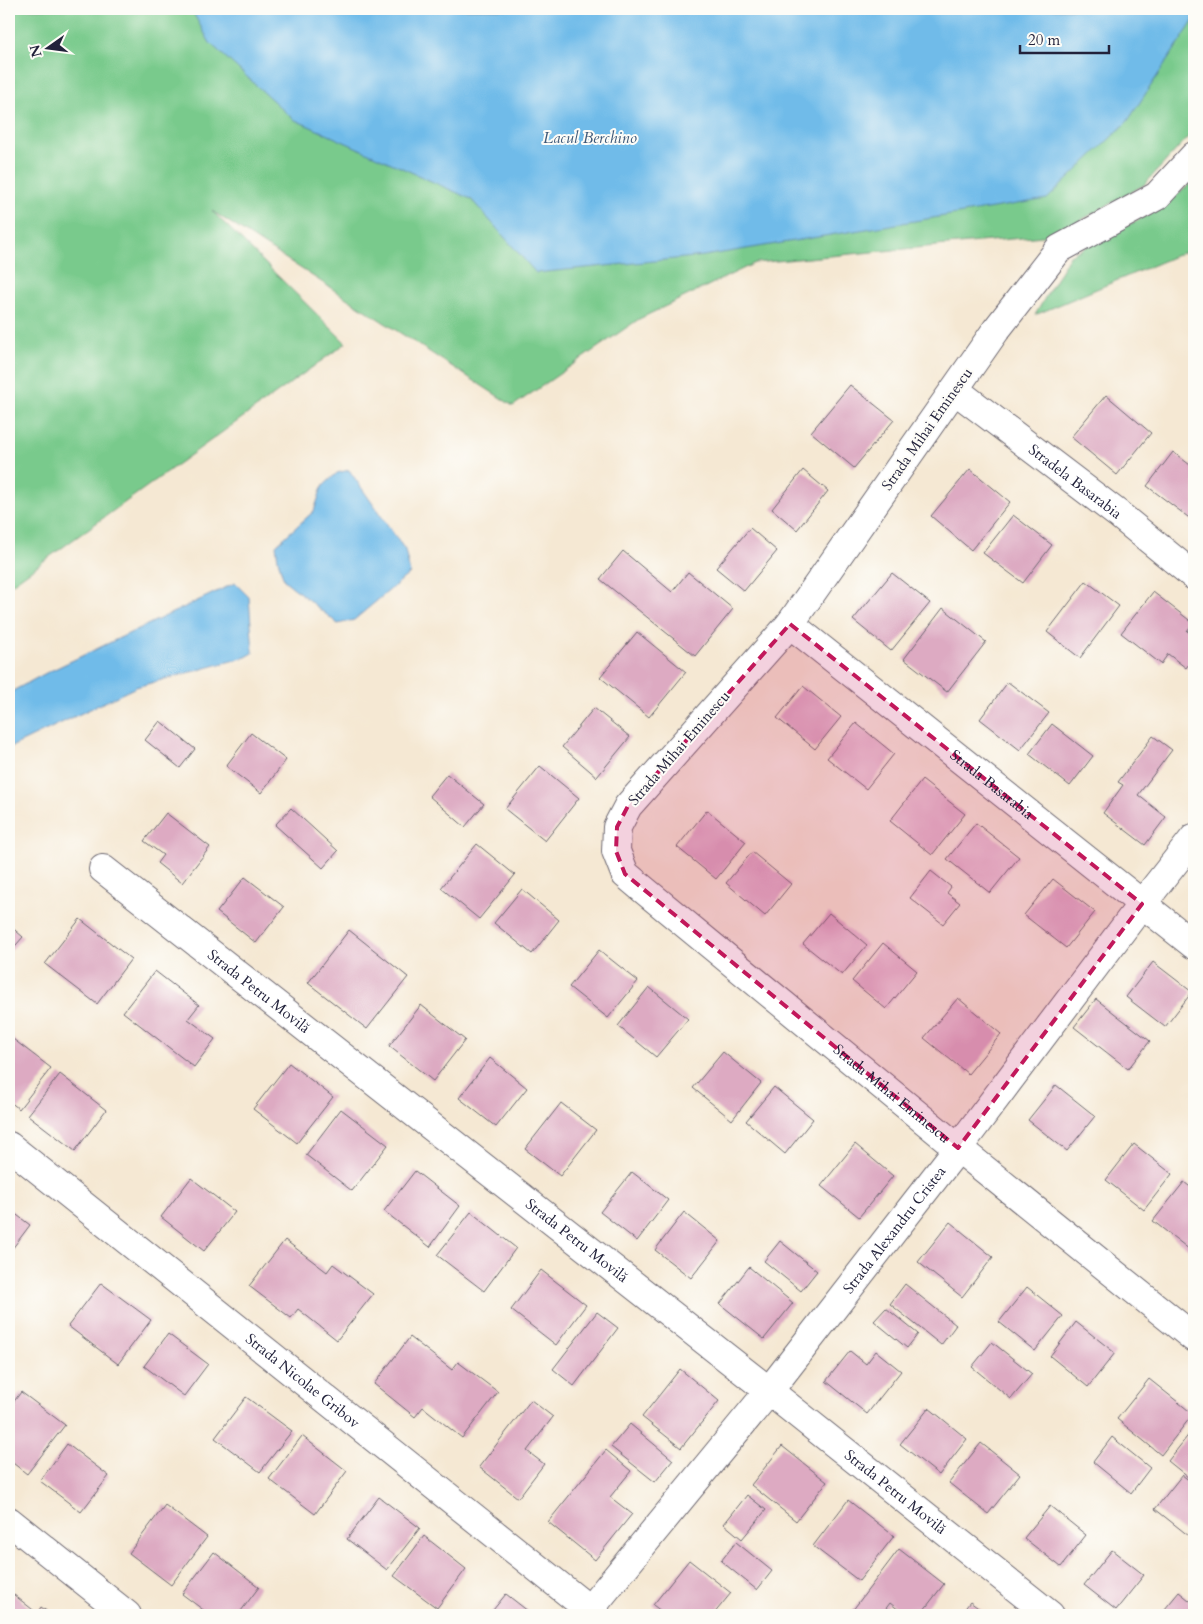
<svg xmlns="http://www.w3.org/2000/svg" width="1203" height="1624" viewBox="0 0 1203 1624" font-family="Cardo,serif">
<rect width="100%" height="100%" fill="#fdfcf7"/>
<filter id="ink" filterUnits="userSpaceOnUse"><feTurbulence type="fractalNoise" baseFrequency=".02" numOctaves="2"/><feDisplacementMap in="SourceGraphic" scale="10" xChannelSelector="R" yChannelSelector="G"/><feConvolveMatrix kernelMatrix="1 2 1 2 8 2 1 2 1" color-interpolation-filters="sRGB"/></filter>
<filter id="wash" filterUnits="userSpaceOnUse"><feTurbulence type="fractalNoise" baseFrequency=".0096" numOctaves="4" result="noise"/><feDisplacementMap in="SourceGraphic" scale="20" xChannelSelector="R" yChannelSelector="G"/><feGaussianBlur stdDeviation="1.12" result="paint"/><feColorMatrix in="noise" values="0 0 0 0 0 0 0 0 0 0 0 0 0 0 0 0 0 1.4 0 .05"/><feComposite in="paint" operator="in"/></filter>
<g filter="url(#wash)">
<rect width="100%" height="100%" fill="#f5e8d3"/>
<g fill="#79ca8c" stroke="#4e7664">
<path d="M9,9H1194V127L1191,134L1144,185L1054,235L755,263L639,319L513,406L212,211L346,343L9,586Z"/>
<path d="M1194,181V248L1035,315L1070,255L1161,208Z"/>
</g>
<g fill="#70bbe9" stroke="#496e92">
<path d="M191,9H1194V20L1127,122L1047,199L704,256L536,273L471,199L293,119L210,43Z"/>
<path d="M349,470L405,550L410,573L354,620L338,624L284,580L278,560L276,545L314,511L322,487L337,473Z"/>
<path d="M235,583L249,597L253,653L246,657L136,687L9,748V693L46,673Z"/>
</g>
<g id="blocks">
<g fill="#ddaac2">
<path d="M850,385L894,420L854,468L811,432Z"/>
<path d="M1106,395L1151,433L1117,475L1071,437Z"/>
<path d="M1173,452L1194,468V517L1192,520L1147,486Z"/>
<path d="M970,469L1010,502L971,550L931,516Z"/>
<path d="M803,470L828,491L797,530L772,509Z"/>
<path d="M1013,515L1052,545L1023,583L983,553Z"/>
<path d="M750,528L777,551L744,591L716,568Z"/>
<path d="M623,551L672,592L688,572L733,609L695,656L600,579Z"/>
<path d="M892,573L930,603L891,651L853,620Z"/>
<path d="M1086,581L1119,606L1080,658L1047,632Z"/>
<path d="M1153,592L1193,623L1187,631L1194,637V657L1186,668L1168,654L1161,664L1121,633Z"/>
<path d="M943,608L986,642L947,692L904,659Z"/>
<path d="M637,632L686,672L649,717L600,677Z"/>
<path d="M1008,682L1049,713L1020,750L980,719Z"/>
<path d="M803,686L841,717L815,749L777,718Z"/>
<path d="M594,708L630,737L597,777L562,747Z"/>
<path d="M160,721L195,749L180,768L145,740Z"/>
<path d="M856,723L894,754L866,789L827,758Z"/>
<path d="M1052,724L1093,756L1070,786L1029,754Z"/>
<path d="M251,733L286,760L261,793L226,766Z"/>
<path d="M1153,736L1172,750L1138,795L1166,817L1145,845L1103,813L1123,785L1118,782Z"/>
<path d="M540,766L579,798L545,841L505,809Z"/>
<path d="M447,774L484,804L465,827L429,796Z"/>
<path d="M922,780L965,814L932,855L890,821Z"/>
<path d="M291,808L338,851L323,868L275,825Z"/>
<path d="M707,810L746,842L716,879L677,847Z"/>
<path d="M166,813L210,847L182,883L157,863L163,855L144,841Z"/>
<path d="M976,823L1019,857L990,893L947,859Z"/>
<path d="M477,844L515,875L479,919L441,888Z"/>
<path d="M752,852L791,884L765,916L726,883Z"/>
<path d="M931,871L951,887L947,893L960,903L943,924L910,898Z"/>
<path d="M245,877L284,907L256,943L217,912Z"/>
<path d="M1053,879L1095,912L1066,948L1024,915Z"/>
<path d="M522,889L559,920L532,954L494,923Z"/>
<path d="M829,913L867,945L842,975L803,944Z"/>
<path d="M80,919L131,959L97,1004L45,964Z"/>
<path d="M9,925L23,937L9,953Z"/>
<path d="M349,930L408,977L367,1029L308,983Z"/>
<path d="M883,943L917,971L886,1009L852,981Z"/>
<path d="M599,950L638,981L608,1018L569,987Z"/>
<path d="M1153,962L1192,992L1165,1027L1126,997Z"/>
<path d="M155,971L199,1005L188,1019L215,1039L194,1067L123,1012Z"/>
<path d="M649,987L688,1019L656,1057L618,1026Z"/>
<path d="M958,998L1001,1034L968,1074L924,1038Z"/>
<path d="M1096,999L1150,1041L1128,1069L1074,1027Z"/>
<path d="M421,1005L465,1040L433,1081L389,1046Z"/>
<path d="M9,1036L51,1068L19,1109L9,1101Z"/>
<path d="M723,1052L761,1083L732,1120L693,1088Z"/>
<path d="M490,1058L527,1088L496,1127L459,1098Z"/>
<path d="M289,1063L333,1097L297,1143L253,1109Z"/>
<path d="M60,1074L106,1110L75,1151L28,1115Z"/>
<path d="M1056,1085L1095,1116L1067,1151L1028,1120Z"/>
<path d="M774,1087L813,1119L785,1154L746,1121Z"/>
<path d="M561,1103L596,1130L560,1176L525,1149Z"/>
<path d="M341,1109L388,1145L352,1191L306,1155Z"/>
<path d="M855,1144L893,1176L859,1217L821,1186Z"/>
<path d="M1134,1144L1172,1174L1144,1210L1106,1180Z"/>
<path d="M415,1171L460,1206L430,1247L384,1211Z"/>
<path d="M632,1172L668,1200L637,1241L600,1212Z"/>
<path d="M191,1178L235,1212L204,1251L161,1217Z"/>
<path d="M1184,1182L1194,1190V1245L1190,1250L1153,1221Z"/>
<path d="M9,1209L30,1225L9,1253Z"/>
<path d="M471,1212L516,1248L484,1291L437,1255Z"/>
<path d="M684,1212L720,1241L691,1278L655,1250Z"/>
<path d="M950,1222L993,1257L962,1297L918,1262Z"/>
<path d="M285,1240L327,1272L333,1264L373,1294L337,1340L298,1309L291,1318L249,1286Z"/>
<path d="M780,1241L817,1271L801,1291L764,1261Z"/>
<path d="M749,1267L793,1303L764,1339L720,1304Z"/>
<path d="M541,1270L586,1305L556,1345L511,1310Z"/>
<path d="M101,1283L151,1320L118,1364L68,1326Z"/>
<path d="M905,1284L956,1325L941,1345L890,1304Z"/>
<path d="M1027,1287L1063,1316L1035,1351L999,1322Z"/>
<path d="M886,1308L918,1334L907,1348L874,1321Z"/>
<path d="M597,1312L618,1328L574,1386L553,1369Z"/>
<path d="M1076,1322L1115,1353L1088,1387L1050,1356Z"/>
<path d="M168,1334L208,1364L184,1396L144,1366Z"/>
<path d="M410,1337L452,1370L458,1362L498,1392L462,1438L423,1407L415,1417L374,1384Z"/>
<path d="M992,1342L1032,1374L1011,1399L972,1367Z"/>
<path d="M850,1351L866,1364L876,1351L901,1371L867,1414L826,1381Z"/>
<path d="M680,1369L719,1401L681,1448L642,1417Z"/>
<path d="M1149,1379L1193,1414L1161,1455L1117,1419Z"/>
<path d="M21,1392L65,1425L27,1474L9,1460V1408Z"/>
<path d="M246,1397L292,1431L260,1472L215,1438Z"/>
<path d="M531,1400L553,1417L527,1451L544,1464L518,1498L479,1467Z"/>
<path d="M929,1408L967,1439L939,1475L900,1444Z"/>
<path d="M630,1424L673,1460L655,1482L611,1447Z"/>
<path d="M1194,1428V1482L1168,1461Z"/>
<path d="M302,1436L347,1471L315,1514L269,1479Z"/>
<path d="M1112,1437L1150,1468L1131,1493L1093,1462Z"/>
<path d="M981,1443L1020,1474L988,1514L949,1483Z"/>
<path d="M67,1444L109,1476L81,1512L40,1481Z"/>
<path d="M782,1446L827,1482L796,1521L751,1485Z"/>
<path d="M606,1450L631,1471L610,1497L632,1514L595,1560L548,1522Z"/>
<path d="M1182,1475L1194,1484V1540L1155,1509Z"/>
<path d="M747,1495L766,1510L742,1539L724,1524Z"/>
<path d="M379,1497L420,1528L387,1570L347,1539Z"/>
<path d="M848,1500L894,1536L859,1581L813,1546Z"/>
<path d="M165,1505L207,1537L171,1585L129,1553Z"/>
<path d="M1050,1506L1086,1535L1061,1567L1024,1538Z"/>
<path d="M424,1536L466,1569L437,1608L394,1576Z"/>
<path d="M736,1542L772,1571L757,1590L721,1561Z"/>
<path d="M899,1549L944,1584L920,1615H905L890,1603L881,1615H849Z"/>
<path d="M1112,1550L1144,1575L1116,1610L1084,1585Z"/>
<path d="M214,1552L259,1587L238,1615H210L182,1594Z"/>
<path d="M689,1560L731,1593L713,1615H666L653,1605Z"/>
<path d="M9,1591L37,1613L41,1607L52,1615H9Z"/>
<path d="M1179,1592L1194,1604V1615H1160Z"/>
<path d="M506,1594L533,1615H489Z"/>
<path d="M970,1602L988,1615H960Z"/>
</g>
</g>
</g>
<g filter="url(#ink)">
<use href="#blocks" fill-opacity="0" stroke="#6c6770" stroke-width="1"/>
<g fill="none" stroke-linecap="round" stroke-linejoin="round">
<g stroke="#6c6770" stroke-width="30">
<g id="street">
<path id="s1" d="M955,390L1118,514L1194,576"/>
<path id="s2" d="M790,624L1194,945"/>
<path id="s3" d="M103,869L769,1391L1050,1615"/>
<path id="s4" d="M9,1146L596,1615"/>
<path d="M958,1148L1142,904L1194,838"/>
<path d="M9,1521L127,1615"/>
</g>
</g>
<g stroke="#6c6770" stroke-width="30">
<g id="secondary">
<path id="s5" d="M1194,156L1157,196L1059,249L996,330L790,624L628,806L617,827L616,851L625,874L644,890L958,1148L1194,1338"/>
<path id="s6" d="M585,1615L769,1391L958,1148"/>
</g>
</g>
<use href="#street" stroke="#fff" stroke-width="28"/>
<use href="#secondary" stroke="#fff" stroke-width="28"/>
</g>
</g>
<path fill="#c2185b" fill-opacity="0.2" stroke="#c2185b" stroke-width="4" stroke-dasharray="10 6" stroke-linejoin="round" d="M790,624L1142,904L958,1148L625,874L616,851L617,827L628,806Z"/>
<g text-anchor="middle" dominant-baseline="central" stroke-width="4" stroke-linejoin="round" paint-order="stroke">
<g font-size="15" fill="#22223b" stroke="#fdfcf7">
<text transform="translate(927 429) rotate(-55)">Strada Mihai Eminescu</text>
<text stroke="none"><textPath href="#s1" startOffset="151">Stradela Basarabia</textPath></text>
<text transform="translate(679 748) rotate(-49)">Strada Mihai Eminescu</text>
<text stroke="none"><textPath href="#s2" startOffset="258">Strada Basarabia</textPath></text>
<text stroke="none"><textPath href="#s3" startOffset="198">Strada Petru Movilă</textPath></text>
<text stroke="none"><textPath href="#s5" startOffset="1289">Strada Mihai Eminescu</textPath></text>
<text stroke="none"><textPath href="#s6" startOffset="494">Strada Alexandru Cristea</textPath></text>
<text stroke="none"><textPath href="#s3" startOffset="602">Strada Petru Movilă</textPath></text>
<text stroke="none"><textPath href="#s4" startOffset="376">Strada Nicolae Gribov</textPath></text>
<text stroke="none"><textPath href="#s3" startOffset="1008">Strada Petru Movilă</textPath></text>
</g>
<g font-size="16" font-style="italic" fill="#3d5878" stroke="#fdfcf7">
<text x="590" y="138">Lacul Berchino</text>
</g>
</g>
<rect width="1203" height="1624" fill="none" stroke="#fdfcf7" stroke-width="30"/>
<g transform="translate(48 48) rotate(256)" stroke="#fdfcf7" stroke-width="4" paint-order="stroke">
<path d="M0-4L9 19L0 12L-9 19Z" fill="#22223b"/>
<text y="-8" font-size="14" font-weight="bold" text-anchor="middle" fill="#22223b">N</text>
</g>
<path d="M1020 45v8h89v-8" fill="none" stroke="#22223b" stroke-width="2.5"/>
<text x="1028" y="45" font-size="15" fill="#22223b" stroke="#fdfcf7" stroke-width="4" paint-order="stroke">20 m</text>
</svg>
